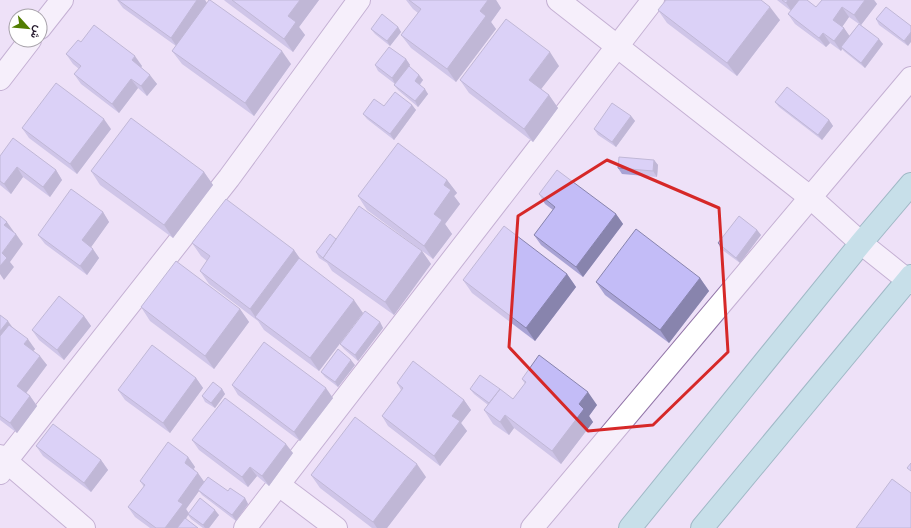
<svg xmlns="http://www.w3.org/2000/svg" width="911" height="528" viewBox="0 0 911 528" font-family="'Work Sans',Vazirmatn,sans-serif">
<rect width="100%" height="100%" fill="#eee1f8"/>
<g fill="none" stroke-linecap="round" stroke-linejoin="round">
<g stroke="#9275a8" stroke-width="24">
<g id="street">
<path d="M40,28L62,0"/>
<path d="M0,79L30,40"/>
<path d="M0,456L84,528"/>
<path d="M0,473L6,461L229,178L359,0"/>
<path d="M279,485L336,528"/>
<path d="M245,528L653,0"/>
<path d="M532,528L911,78"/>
</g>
</g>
<g stroke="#9275a8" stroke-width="24">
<path id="secondary" d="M558,0L811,198L861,243L911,283"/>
</g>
<g stroke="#43878b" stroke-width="24">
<g id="primary">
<path d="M630,528L861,243L911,184"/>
<path d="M702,528L911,276"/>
</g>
</g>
<use href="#street" stroke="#fff" stroke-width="22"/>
<use href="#secondary" stroke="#fff" stroke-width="22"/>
<use href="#primary" stroke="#98dcd8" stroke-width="22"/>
</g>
<g fill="#a8a2d4" fill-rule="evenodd">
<path d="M117,0H205L207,3L291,64L254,116L182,64L172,51L176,46L123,8Z"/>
<path d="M224,0H319L299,27L305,35L293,52L225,1Z"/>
<path d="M406,0H496L501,8L491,22L496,29L456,82L411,48L401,35L418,13L413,9Z"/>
<path d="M777,0H807L816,7L822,0H874L877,4L861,25L883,44L865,68L845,52L842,49L841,51L830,43L826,47L795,24L788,14L791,11ZM849,17L859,24L849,36L844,28L842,27Z"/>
<path d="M886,7L908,46L879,25L876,19Z"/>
<path d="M658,10L780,20L737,76L667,23Z"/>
<path d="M398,27L401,32L390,46L375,34L371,29Z"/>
<path d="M81,42L142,66L141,67L157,84L147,96L138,88L119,113L81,84L74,74L79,69L73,64L66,54Z"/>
<path d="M406,59L410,65L400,78L419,75L423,80L420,85L428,94L418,107L398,90L394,85L395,84L378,71L375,65Z"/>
<path d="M559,66L541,89L549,95L558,108L533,142L469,93L460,80Z"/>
<path d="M775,102L829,120L833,126L822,140L779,107Z"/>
<path d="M412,105L416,110L394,140L367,119L363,114L384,106Z"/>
<path d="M631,116L635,121L616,147L598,135L594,129Z"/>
<path d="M22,128L111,129L77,174L29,138Z"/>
<path d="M0,156L56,170L62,180L50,197L23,177L11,194L0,185Z"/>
<path d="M654,160L658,165L657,177L622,174L618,168Z"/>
<path d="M91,171L204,172L213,185L173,238L100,185Z"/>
<path d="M447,180L457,193L454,196L460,204L445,224L452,234L433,259L367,210L358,196Z"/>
<path d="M539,194L616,214L623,224L583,277L541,245L534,235L553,210L545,204Z"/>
<path d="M103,212L109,222L91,247L99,258L87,275L45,244L38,235Z"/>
<path d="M757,230L761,235L740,263L721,249L718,243Z"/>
<path d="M336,239L422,251L431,264L394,315L332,271L327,263L319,258L316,252Z"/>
<path d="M192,243L294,250L301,260L363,313L319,371L264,330L258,321L209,284L200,271L207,261L201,256Z"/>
<path d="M567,274L576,287L535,341L472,293L463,280Z"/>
<path d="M700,278L709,291L669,343L605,295L596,282Z"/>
<path d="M141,307L240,309L249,322L214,369L150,321Z"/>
<path d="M0,315L35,349L33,351L47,365L26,393L30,396L37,406L17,433L0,420Z"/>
<path d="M84,316L91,326L64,360L39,340L32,330Z"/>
<path d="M380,322L383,328L358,361L344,349L340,344Z"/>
<path d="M355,365L338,387L325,377L321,372Z"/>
<path d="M196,378L203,388L170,433L125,400L118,390Z"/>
<path d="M522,379L597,405L589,416L593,422L561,464L514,428L509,435L493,424L484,410L488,405L474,394L470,389L500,390L513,399L525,384Z"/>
<path d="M397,383L464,400L471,410L461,423L467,431L440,466L388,426L382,416L401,390Z"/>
<path d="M232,385L333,398L300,441L238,395Z"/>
<path d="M222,389L225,394L215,408L205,402L202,396Z"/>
<path d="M192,440L293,453L269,486L257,476L248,487L199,450Z"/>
<path d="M36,446L101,460L108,470L91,492L43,456Z"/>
<path d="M188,457L195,467L194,469L204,482L245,498L248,504L236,521L202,495L199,491L186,509L189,513L219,515L209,528H203L191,519L188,515L186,519L198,528H150L135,517L128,507L144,487L140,481Z"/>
<path d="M311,475L426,477L387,528H372L320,488Z"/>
</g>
<g fill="#8884ad">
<path d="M197,0H205L208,5L177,47L171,38Z"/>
<path d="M300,0H319L299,27L305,35L293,52L284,39L288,16Z"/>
<path d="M488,0H496L501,8L491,22L496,29L456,82L447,69L480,11Z"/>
<path d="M788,0H802L792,12L786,3Z"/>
<path d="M865,0H874L877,4L861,25L854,15Z"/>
<path d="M770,7L780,20L737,76L727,63Z"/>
<path d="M842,7L849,17L840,30L833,20Z"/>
<path d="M398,27L401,32L390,46L387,41Z"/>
<path d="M844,28L851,38L841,47L842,49L841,51L834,41Z"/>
<path d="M911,32V42L908,46L904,41Z"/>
<path d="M823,33L830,43L826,47L819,38Z"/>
<path d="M879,39L883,44L865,68L861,63Z"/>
<path d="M282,51L291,64L254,116L245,103Z"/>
<path d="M550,52L559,66L538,93L529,80Z"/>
<path d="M135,56L142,66L139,70L132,60Z"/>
<path d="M406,59L410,65L395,84L392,78Z"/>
<path d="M150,75L157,84L147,96L141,86Z"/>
<path d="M419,75L423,80L418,86L415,81Z"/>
<path d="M131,79L138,88L119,113L112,104Z"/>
<path d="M425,89L428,94L418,107L415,101Z"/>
<path d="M549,95L558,108L533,142L524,129Z"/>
<path d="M412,105L416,110L394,140L390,134Z"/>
<path d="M631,116L635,121L616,147L612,142Z"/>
<path d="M104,119L111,129L77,174L70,164Z"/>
<path d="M829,120L833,126L822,140L818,135Z"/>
<path d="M654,160L658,165L657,177L653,171Z"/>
<path d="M17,167L23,177L11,194L4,184Z"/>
<path d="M56,170L62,180L50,197L43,187Z"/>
<path d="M204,172L213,185L173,238L164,225Z"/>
<path d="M447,180L457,193L454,196L460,204L445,224L452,234L433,259L424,246L434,214L444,185Z"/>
<path d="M103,212L109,222L89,250L82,240Z"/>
<path d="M616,214L623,224L583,277L576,267Z"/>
<path d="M7,222L14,232L11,235L4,225Z"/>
<path d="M757,230L761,235L740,263L736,258Z"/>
<path d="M16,234L23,244L10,262L14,267L4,280L0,274V266L2,253Z"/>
<path d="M93,249L99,258L87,275L80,266Z"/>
<path d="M294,250L303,263L256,318L250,309Z"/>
<path d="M422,251L431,264L394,315L385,302Z"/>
<path d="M567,274L576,287L535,341L526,328Z"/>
<path d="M700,278L709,291L669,343L660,330Z"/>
<path d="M354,300L363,313L319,371L310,358Z"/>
<path d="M240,309L249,322L214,369L205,356Z"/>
<path d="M84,316L91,326L64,360L57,350Z"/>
<path d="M8,321L15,331L0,350V331Z"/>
<path d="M380,322L383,328L358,361L355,355Z"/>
<path d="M28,339L35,349L31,354L24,344Z"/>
<path d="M40,356L47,365L24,396L17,386Z"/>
<path d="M351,360L355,365L338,387L335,382Z"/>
<path d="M196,378L203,388L170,433L163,423Z"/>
<path d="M326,388L333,398L300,441L294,432Z"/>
<path d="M222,389L225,394L215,408L211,403Z"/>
<path d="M588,392L597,405L589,416L593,422L561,464L552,451L579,404Z"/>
<path d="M30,396L37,406L17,433L10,423Z"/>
<path d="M464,400L471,410L461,423L467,431L440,466L434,456L452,416Z"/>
<path d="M505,415L514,428L509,435L500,422Z"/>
<path d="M286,444L293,453L269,486L262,476Z"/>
<path d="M188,457L195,467L191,472L185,463Z"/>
<path d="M101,460L108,470L91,492L84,483Z"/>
<path d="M417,464L426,477L387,528H377L373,522Z"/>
<path d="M250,467L257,476L248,487L242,477Z"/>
<path d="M198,473L205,483L198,490L199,491L186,509L189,514H188V515L179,528H165L178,501Z"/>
<path d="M245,498L248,504L236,521L232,515Z"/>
<path d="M215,510L219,515L209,528H205L203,525Z"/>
</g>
<g fill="#c3bcf7" stroke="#8884ad">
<path d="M118,0H197L171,38Z"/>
<path d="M209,0H210L282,51L245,103L172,51Z"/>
<path d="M232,0H300L288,16L296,22L284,39Z"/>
<path d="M409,0H488L480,11L486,16L447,69L401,35L421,9Z"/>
<path d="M666,0H761L770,7L727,63L658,10Z"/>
<path d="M782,0H788L786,3Z"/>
<path d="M799,0H807L816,7L822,0H865L854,15L842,7L833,20L844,28L834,41L823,33L819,38L788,14Z"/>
<path d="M886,7L911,26V32L904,41L876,19Z"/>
<path d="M382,14L398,27L387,41L371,29Z"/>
<path d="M506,19L550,52L529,80L549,95L524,129L460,80Z"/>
<path d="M859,24L879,39L861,63L841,47Z"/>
<path d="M94,25L135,56L132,60L150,75L141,86L131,79L112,104L74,74L81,66L66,54L78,40L81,42Z"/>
<path d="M389,47L406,59L392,78L375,65Z"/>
<path d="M409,66L419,75L415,81L425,89L415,101L394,85Z"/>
<path d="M56,83L104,119L70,164L22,128Z"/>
<path d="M787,87L829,120L818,135L775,102Z"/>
<path d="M395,92L412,105L390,134L363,114L374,99L384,106Z"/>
<path d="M612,103L631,116L612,142L594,129Z"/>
<path d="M131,118L204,172L164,225L91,171Z"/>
<path d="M13,138L56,170L43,187L17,167L4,184L0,181V156Z"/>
<path d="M398,143L447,180L444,185L451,190L434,214L442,220L424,246L358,196Z"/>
<path d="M619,157L654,160L653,171L618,168Z"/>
<path d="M557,170L616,214L576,267L534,235L555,207L539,194Z"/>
<path d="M71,189L103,212L82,240L93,249L80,266L38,235Z"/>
<path d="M226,199L294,250L250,309L200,271L210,256L192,243Z"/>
<path d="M359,206L422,251L385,302L323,258Z"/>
<path d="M0,216L7,222L4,225L16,234L2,253L7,258L0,266Z"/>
<path d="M739,216L757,230L736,258L718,243Z"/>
<path d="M504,226L567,274L526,328L463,280Z"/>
<path d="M636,229L700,278L660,330L596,282Z"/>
<path d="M330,234L336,239L323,258L316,252Z"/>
<path d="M299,258L354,300L310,358L255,317Z"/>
<path d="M176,261L240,309L205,356L141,307Z"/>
<path d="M59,296L84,316L57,350L32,330Z"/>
<path d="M365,311L380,322L355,355L340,344Z"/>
<path d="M0,315L8,321L0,331Z"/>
<path d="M9,325L28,339L24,344L40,356L17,386L30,396L10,423L0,416V336Z"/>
<path d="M264,342L326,388L294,432L232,385Z"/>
<path d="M152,345L196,378L163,423L118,390Z"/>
<path d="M338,349L351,360L335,382L321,372Z"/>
<path d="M539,355L588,392L579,404L584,409L552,451L505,415L500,422L484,410L500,389L513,399L526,382L522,379Z"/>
<path d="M413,361L464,400L452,416L460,421L434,456L382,416L403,388L397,383Z"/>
<path d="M480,375L500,389L489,403L470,389Z"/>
<path d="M213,382L222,389L211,403L202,396Z"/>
<path d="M225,398L286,444L262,476L250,467L242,477L192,440Z"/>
<path d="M355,417L417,464L373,522L311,475Z"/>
<path d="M53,424L101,460L84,483L36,446Z"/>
<path d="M168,442L188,457L185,463L198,473L178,501L183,504L165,528H156L128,507L145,485L140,481Z"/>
<path d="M911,463V471L907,468Z"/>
<path d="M208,477L228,491L230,488L245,498L232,515L198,490Z"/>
<path d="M892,479L911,493V528H856Z"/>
<path d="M200,498L215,510L203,525L188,514Z"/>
<path d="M185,518L198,528H177Z"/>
</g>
<path d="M0 0H911V528H0ZM607,160L719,208L728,352L653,425L588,431L509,347L518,216Z" fill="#eee1f8" fill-opacity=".55" fill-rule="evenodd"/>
<path fill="none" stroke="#d62828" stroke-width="3" stroke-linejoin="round" d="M607,160L719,208L728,352L653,425L588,431L509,347L518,216Z"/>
<g transform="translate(28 28) rotate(117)"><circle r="19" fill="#ffffff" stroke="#a7a2aa"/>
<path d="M0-3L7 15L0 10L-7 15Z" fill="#517d01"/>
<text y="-6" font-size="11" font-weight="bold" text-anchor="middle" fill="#23172b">ش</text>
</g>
</svg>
